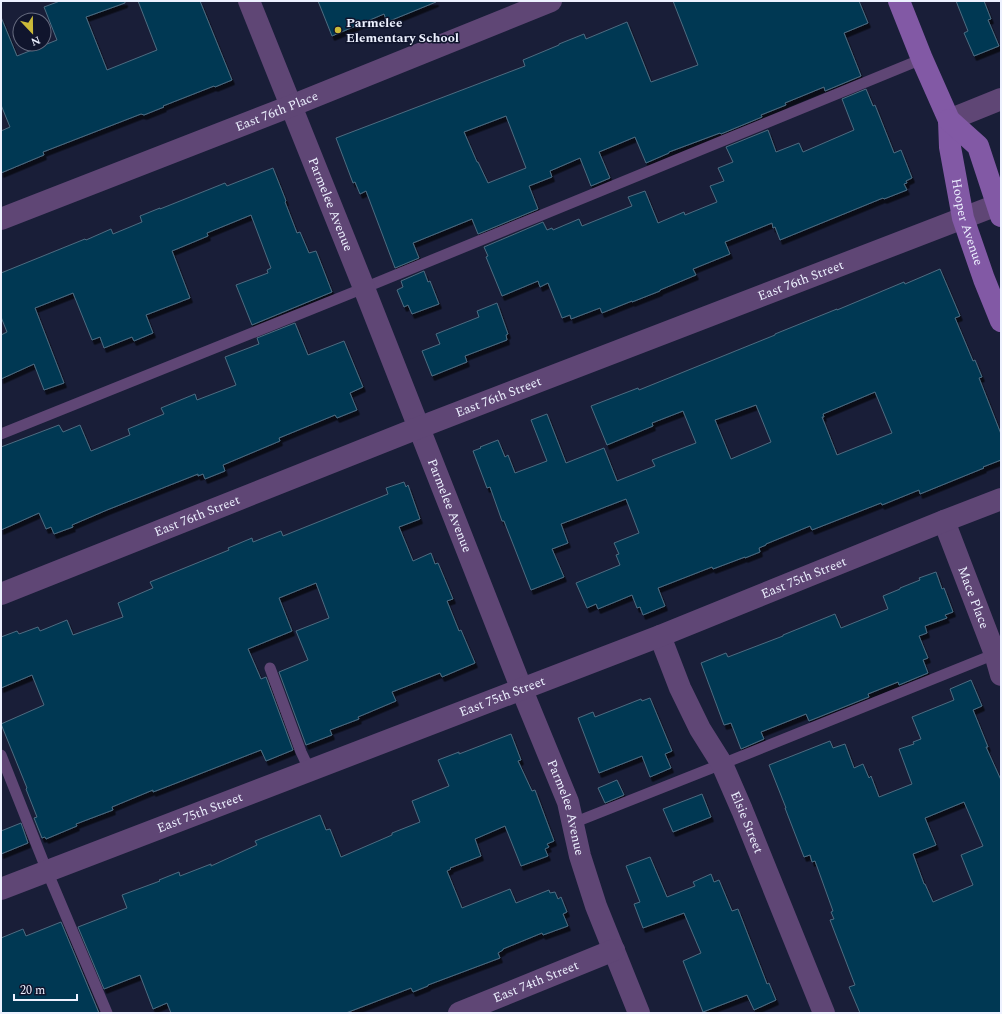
<svg xmlns="http://www.w3.org/2000/svg" width="1002" height="1014" viewBox="0 0 1002 1014" font-family="Spectral,serif">
<defs>
<filter id="shadow"><feDropShadow dx="2.5" dy="4.5" stdDeviation="0" flood-color="#0009"/></filter>
</defs>
<rect width="100%" height="100%" fill="#191e38"/>
<g fill="#023753" stroke="#4d6c81" fill-rule="evenodd" filter="url(#shadow)">
<path d="M60,1H125V3L86,17L107,70L157,50L138,1H200L232,80L215,87L214,86L163,106L164,107L144,115L141,114L43,152L44,155L1,173V131L10,127L1,105V17L17,56L57,40L44,7Z"/>
<path d="M318,1H436V2L387,22L384,14L332,36Z"/>
<path d="M673,1H859L868,23L844,33L861,76L825,91L824,87L785,103L786,105L761,115L762,117L721,134L720,133L669,152V153L646,163L635,137L599,152L610,178L591,186L580,158L550,171L552,177L529,186L538,209L478,234L472,219L413,243L419,258L395,268L366,191L360,194L355,182L353,183L336,138L525,66L523,60L559,45V44L584,34L586,39L627,22L651,82L698,65ZM506,116L526,168L488,183L478,162H477L464,132Z"/>
<path d="M956,1H984L991,19L988,20L999,46L974,56L964,33L968,31Z"/>
<path d="M866,89L873,106L875,105L894,153L901,150L912,178L906,181L907,183L904,184L907,190L884,199L883,198L780,240L775,227L773,228L772,223L725,242L730,254L693,269L696,275L660,290V291L632,302V301L602,313L600,308L571,319L570,315L562,318L548,283L540,287L538,281L502,296L486,257L488,256L484,247L543,222L547,230L552,228L553,230L579,219L582,226L632,206L628,197L645,191L658,223L684,212L685,215L717,202L710,186L724,181L718,168L733,162L726,147L768,130L776,152L799,143L803,152L854,130L842,99Z"/>
<path d="M273,168L286,201L285,202L297,233L300,232L309,253L316,251L332,292L252,325L236,285L268,273L267,270L271,268L251,215L207,233L208,236L172,251L190,298L146,315L153,333L134,341L132,337L104,348L100,337L92,340L73,293L35,308L64,383L44,390L34,364L1,379V335L7,332L1,317V273L85,239L86,240L111,229L113,234L142,222L140,216L160,208V209L225,183L227,186Z"/>
<path d="M940,269L960,316L955,318L973,361L975,360L982,377L979,378L1001,434V460L983,467L984,468L920,494L919,490L882,505L881,503L812,530L810,526L766,544V545L759,548L760,552L745,558V557L713,569L712,567L658,588L665,606L643,615L640,607L637,608L632,595L598,609L596,604L587,608L576,583L620,565L616,555L619,554L614,543L639,533L626,499L561,524L568,543L552,549L564,577L531,590L504,521H502L490,487L487,488L473,451L481,448L480,447L498,440L505,457L508,455L515,473L547,461L531,420L547,414L566,463L604,448L617,481L655,466L652,460L696,443L683,411L652,423L653,426L607,445L591,406L638,388L639,390L775,335V334L837,309V310L904,282L905,284ZM875,392L892,433L837,455L822,417H824L823,414ZM756,405L771,442L731,459L715,420Z"/>
<path d="M424,271L428,282L430,281L439,304L412,314L408,305L404,307L397,290L403,287L401,281Z"/>
<path d="M497,303L508,334L506,335L507,340L465,356L467,362L432,376L422,351L440,344L436,334L479,317L477,311Z"/>
<path d="M295,323L308,355L344,341L363,387L350,393L357,410L337,418L335,415L279,438L280,441L223,465L225,471L205,479L203,474L198,476V474L107,510L72,525L73,527L54,534L51,527L46,529L39,513L1,530V447L59,425L63,432L80,425L91,451L130,435L128,429L164,414L161,408L195,394L197,400L236,385L225,357L259,344L257,338Z"/>
<path d="M404,482L406,487L408,485L420,519L399,527L413,561L431,553L435,564L438,563L453,599L447,601L459,631L461,630L475,663L442,677L440,673L392,692L396,701L358,717L359,719L330,730L332,735L306,745L279,672L308,660L296,631L329,618L316,583L279,598L292,631L248,649L261,679L266,677L293,750L266,761L261,750L161,789L153,792V790L112,807L113,810L76,824L77,826L46,839L45,837L42,838L34,818L37,817L26,789L27,788L1,724L44,705L32,675L1,688V637L17,631L19,634L38,627L40,631L67,620L73,635L123,617L118,603L153,588L150,582L229,550L228,548L252,538L253,542L281,531L283,536L388,494L386,488Z"/>
<path d="M936,572L942,589L944,588L953,612L945,615L947,618L925,626L927,633L919,636L928,658L923,660L928,673L899,685L898,682L868,694L869,697L809,721L806,714L761,732L764,739L741,749L731,723L724,725L701,663L726,653L728,657L783,636V635L835,614L841,628L888,609L883,596L900,589V588L920,580L919,578Z"/>
<path d="M971,680L982,706L973,710L988,747H986L1001,780V1013H860L849,987L855,985L830,920L834,919L831,912L833,911L815,861L812,862L810,855L804,857L785,808H786L769,765L830,741L833,748L845,744L854,768L863,764L869,778L871,776L879,797L912,784L899,749L914,744L913,742L921,739L912,717L954,700L950,689ZM964,802L983,846L961,855L973,885L933,902L925,884H924L913,854L936,845L925,818Z"/>
<path d="M650,698L672,751L665,754L671,768L650,777L642,756L599,773L578,718L593,712L595,717L641,699L642,701Z"/>
<path d="M511,734L521,760L518,761L532,791L535,790L554,841L547,844L549,847L545,849L548,856L521,866L505,826L475,839L481,856L450,868L451,869L447,871L462,908L510,889L516,903L549,890L550,893L555,892L558,899L561,897L567,912L563,914L568,926L543,935L542,933L503,949V950L498,953L500,958L428,985V986L413,992L411,988L346,1013H171L167,1003L153,1009L140,975L104,989L78,927L127,908L122,895L160,881L159,880L179,872L180,876L211,864V866L257,845L255,841L320,815L326,830L330,829L341,857L392,835V833L420,822L412,801L449,786L438,760L459,752V754Z"/>
<path d="M617,780L624,795L605,803L598,788Z"/>
<path d="M702,794L711,817L673,832L663,809Z"/>
<path d="M21,823L28,843L1,854V831Z"/>
<path d="M650,857L667,897L695,886L693,882L711,874L714,882L719,880L732,911L738,909L767,984L769,983L776,1000L754,1010L747,995L703,1012L683,961L701,953L684,913L643,928L634,904L640,902L626,866Z"/>
<path d="M61,922L99,1013H1V938L23,929L26,936Z"/>
</g>
<g fill="none" stroke-linecap="round" stroke-linejoin="round">
<g stroke="#5f4675" stroke-width="11">
<path d="M1,434L364,288L922,59"/>
<path d="M270,668L301,752L310,771"/>
<path d="M1,755L47,871L107,1013"/>
<path d="M573,823L722,764L995,654"/>
</g>
<g stroke="#5f4675" stroke-width="22">
<path id="s1" d="M249,1L364,288L522,690L568,802L580,856L596,906L639,1013"/>
<path d="M949,120L1001,99"/>
<path id="s2" d="M1,219L291,106L551,1"/>
<path id="s3" d="M944,521L995,654L1001,675"/>
<path id="s4" d="M1,594L418,428L997,205"/>
<path id="s5" d="M660,636L680,688L700,729L722,764L742,810L824,1013"/>
<path id="s6" d="M1,889L660,636L944,521L1001,499"/>
<path id="s7" d="M459,1013L614,950"/>
</g>
<g stroke="#8259a5" stroke-width="22">
<path id="s8" d="M899,1L922,59L949,120L950,147L963,218L984,279L1001,321"/>
<path d="M949,120L978,146L1001,216"/>
</g>
</g>
<circle fill="#cbba39" stroke="#10152d" stroke-width="1.5" cx="338" cy="30" r="4"/>
<g text-anchor="middle" dominant-baseline="central" stroke-width="3" stroke-linejoin="round" paint-order="stroke">
<g font-size="13" font-weight="bold" fill="#edf1ff" stroke="#10152d" text-anchor="start">
<text x="346" y="23">Parmelee<tspan x="346" dy="15">Elementary School</tspan></text>
</g>
<g font-size="13" fill="#edf1ff" stroke="#10152d">
<text stroke="none"><textPath href="#s2" startOffset="296">East 76th Place</textPath></text>
<text stroke="none"><textPath href="#s1" startOffset="219">Parmelee Avenue</textPath></text>
<text stroke="none"><textPath href="#s8" startOffset="233">Hooper Avenue</textPath></text>
<text stroke="none"><textPath href="#s4" startOffset="859">East 76th Street</textPath></text>
<text stroke="none"><textPath href="#s4" startOffset="535">East 76th Street</textPath></text>
<text stroke="none"><textPath href="#s1" startOffset="543">Parmelee Avenue</textPath></text>
<text stroke="none"><textPath href="#s4" startOffset="211">East 76th Street</textPath></text>
<text stroke="none"><textPath href="#s6" startOffset="861">East 75th Street</textPath></text>
<text stroke="none"><textPath href="#s3" startOffset="82">Mace Place</textPath></text>
<text stroke="none"><textPath href="#s6" startOffset="537">East 75th Street</textPath></text>
<text stroke="none"><textPath href="#s1" startOffset="867">Parmelee Avenue</textPath></text>
<text stroke="none"><textPath href="#s6" startOffset="213">East 75th Street</textPath></text>
<text stroke="none"><textPath href="#s5" startOffset="206">Elsie Street</textPath></text>
<text stroke="none"><textPath href="#s7" startOffset="83">East 74th Street</textPath></text>
</g>
</g>
<rect width="1002" height="1014" fill="none" stroke="#edf1ff" stroke-width="4"/>
<g transform="translate(32 32) rotate(158)"><circle r="19" fill="#10152d" stroke="#686d81"/>
<path d="M0-3L7 15L0 10L-7 15Z" fill="#cbba39"/>
<text y="-6" font-size="11" font-weight="bold" text-anchor="middle" fill="#edf1ff">N</text>
</g>
<path d="M14 994v6h63v-6" fill="none" stroke="#edf1ff" stroke-width="2"/>
<text x="20" y="994" font-size="12" fill="#edf1ff" stroke="#10152d" stroke-width="3" paint-order="stroke">20 m</text>
</svg>
